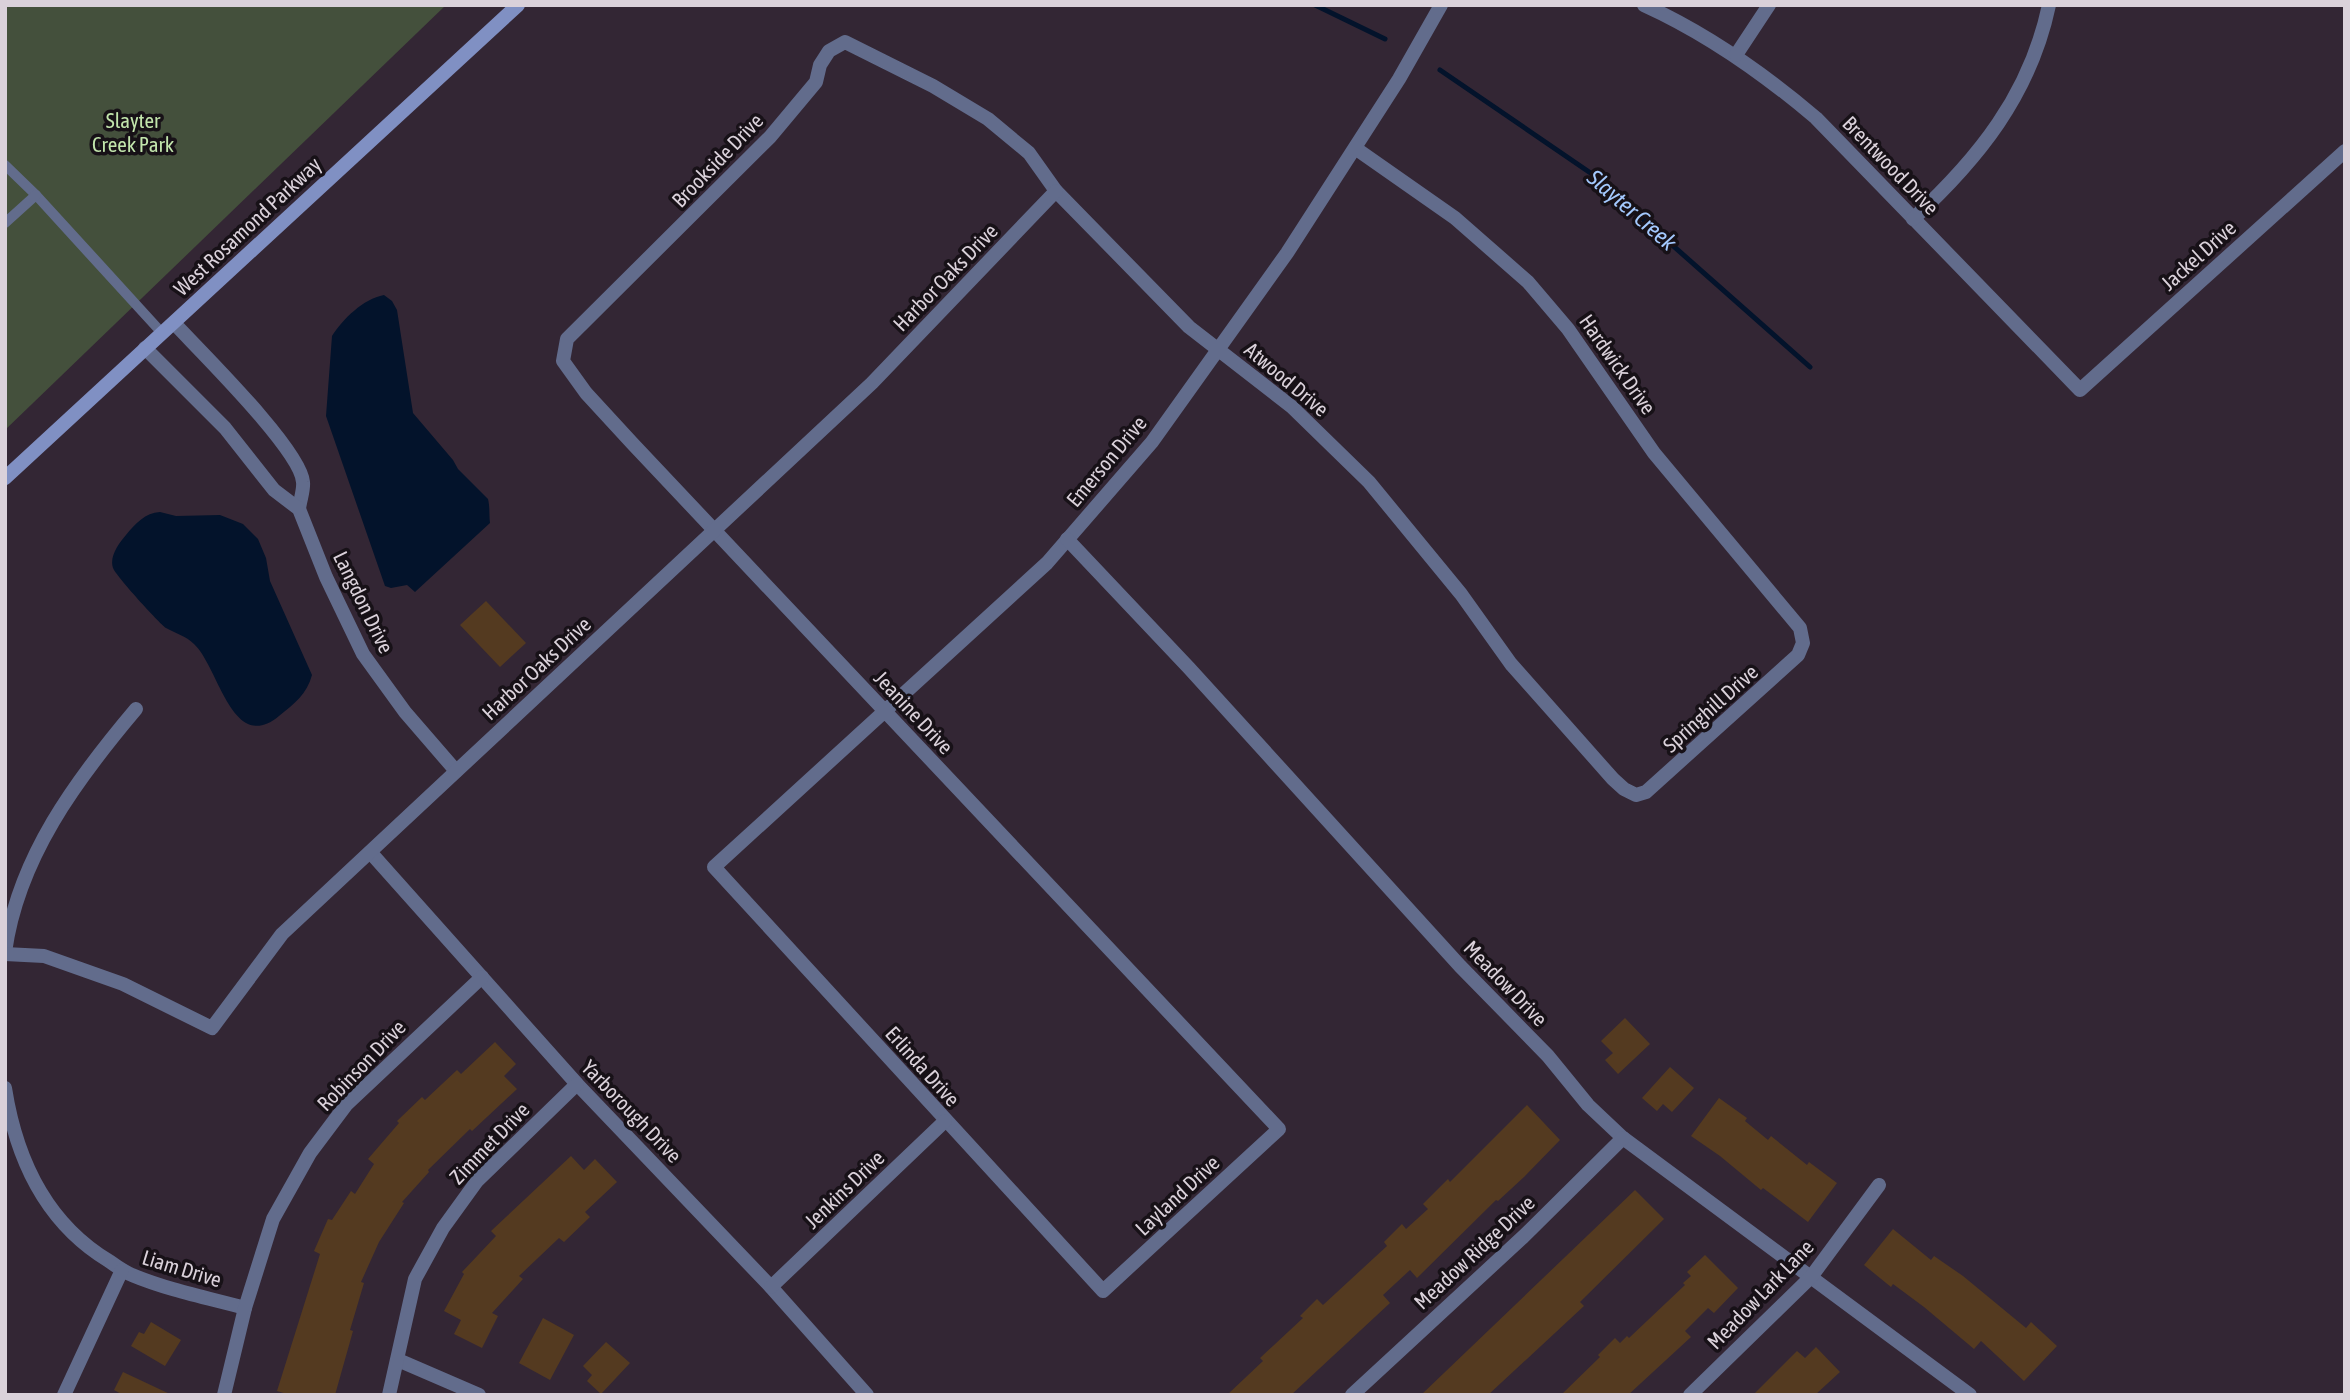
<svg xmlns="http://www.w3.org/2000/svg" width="2350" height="1400" viewBox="0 0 2350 1400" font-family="'Asap Condensed',sans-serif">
<rect width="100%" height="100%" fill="#332634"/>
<path fill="#44503c" d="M5,5H446L5,430Z"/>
<g fill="#03132b">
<path d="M384,295L392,301L397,310L413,413L453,460L458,469L488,499C490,507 489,515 490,523L415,592L407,585L391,588L385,586L326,416L332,336C343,319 363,299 384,295Z"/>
<path d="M160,512L176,516L220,515L243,524L258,539L266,558L270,581L312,675C307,694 294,704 279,716C232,755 219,667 194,644C186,636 175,633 166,628C159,623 116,576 113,568C109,557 119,543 126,535C136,523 145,513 160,512Z"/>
</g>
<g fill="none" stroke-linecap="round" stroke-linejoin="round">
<g stroke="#03132b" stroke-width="5">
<path d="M1315,5L1385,39"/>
<path d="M1440,70L1592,174L1810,367"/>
</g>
</g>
<g fill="#543a20">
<path d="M486,601L526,643L500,667L460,625Z"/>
<path d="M1625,1018L1650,1044L1618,1074L1605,1060L1613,1053L1601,1041Z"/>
<path d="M495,1042L516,1064L504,1076L517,1089L472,1131L470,1129L428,1170L429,1172L402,1202L404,1203L379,1242L361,1282L364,1283L350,1330L353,1331L335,1395H290L277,1391L320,1254L314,1251L328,1219L332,1220L351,1191L355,1194L374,1164L368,1159L399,1123L397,1121L422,1097L425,1100L457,1070L461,1074Z"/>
<path d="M1670,1067L1694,1088L1672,1112L1663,1104L1657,1111L1642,1098Z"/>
<path d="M1719,1098L1747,1118L1745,1121L1768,1140L1771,1136L1807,1165L1809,1162L1837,1183L1808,1222L1763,1188L1761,1190L1720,1156L1691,1136Z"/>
<path d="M1527,1105L1560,1140L1524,1177L1498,1201L1496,1200L1417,1278L1410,1270L1383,1295L1390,1303L1291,1395H1227L1263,1361L1260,1358L1303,1318L1300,1316L1317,1299L1323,1305L1387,1246L1384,1242L1402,1224L1406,1229L1428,1209L1423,1204L1448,1179L1450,1182Z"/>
<path d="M571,1156L584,1170L595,1159L617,1182L585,1212L590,1217L564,1242L559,1238L519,1276L523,1279L492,1313L498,1316L482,1348L454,1334L461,1320L444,1311L464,1274L462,1272L496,1236L491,1231Z"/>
<path d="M1635,1190L1664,1219L1580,1302L1584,1306L1488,1395H1421Z"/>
<path d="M1893,1229L1931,1260L1934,1256L1963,1276L2026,1328L2031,1322L2057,1346L2024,1381L1981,1341L1974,1349L1924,1307L1893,1284L1891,1287L1864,1265Z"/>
<path d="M1705,1255L1738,1288L1714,1313L1708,1308L1685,1331L1691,1337L1628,1395H1561L1600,1357L1598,1355L1615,1338L1620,1343L1627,1336L1629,1338L1685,1285L1683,1283L1691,1276L1687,1272Z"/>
<path d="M543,1318L574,1335L550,1380L519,1363Z"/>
<path d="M151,1322L181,1340L165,1366L131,1346L139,1332L144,1334Z"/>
<path d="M606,1342L630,1363L601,1394L587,1381L592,1375L583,1366Z"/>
<path d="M1816,1347L1840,1372L1815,1395H1753L1797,1351L1805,1358Z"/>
<path d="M123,1372L172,1395H123L114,1390Z"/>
</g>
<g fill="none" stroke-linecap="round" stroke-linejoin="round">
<g stroke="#626c8c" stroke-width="10">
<path d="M5,165L36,195L162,333"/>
<path d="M5,223L36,195"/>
</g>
<g stroke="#626c8c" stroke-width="14">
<path d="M1644,5C1708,34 1763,73 1816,118L2080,390L2345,151"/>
<path d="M1736,55L1769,5"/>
<path d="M1355,148L1455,218L1528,282L1568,329L1654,453L1800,628L1803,643L1798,655L1646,792L1636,795L1624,789L1613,779L1511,664L1461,594L1369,482L1292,407L1189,327L1056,191L1029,153L988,119L933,86L845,42L829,51L820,65L816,82L770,137L567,339L563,361L586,393L632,443L1279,1129L1103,1291L714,867L1047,563L1152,442L1287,253L1399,79L1441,5"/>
<path d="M1913,219C1978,159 2030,95 2049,5"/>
<path d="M174,323C199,350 301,450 303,482C304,490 300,500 299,509"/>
<path d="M145,348L225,428L274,490L299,509L326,577L363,654L405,712L456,771"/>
<path d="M1067,539L1189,668L1460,966L1548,1056L1588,1105L1623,1138L1970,1395"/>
<path d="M371,853L577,1084L771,1287L867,1395"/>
<path d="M5,952C18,858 76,780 136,709"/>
<path d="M5,954L44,956L123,984L212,1028L282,934L872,383L1056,191"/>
<path d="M5,1088C16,1158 46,1223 109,1261C116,1266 124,1272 132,1275C168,1290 208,1298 245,1308"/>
<path d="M771,1287L945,1121"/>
<path d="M398,1360L479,1395"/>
<path d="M64,1395L122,1270"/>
<path d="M224,1395L245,1308L273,1219L310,1153L346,1105L482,977"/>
<path d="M389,1395L415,1279L443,1228L477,1181L577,1084"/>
<path d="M1352,1395L1523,1237L1623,1138"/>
<path d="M1690,1395L1811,1277L1879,1185"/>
</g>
<path stroke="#8090c3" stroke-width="14" d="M5,478L518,5"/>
</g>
<g text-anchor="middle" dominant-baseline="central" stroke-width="7" stroke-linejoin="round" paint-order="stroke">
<g font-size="21" fill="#c2e5ac" stroke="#171117">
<text x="133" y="120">Slayter<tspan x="133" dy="24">Creek Park</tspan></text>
</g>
<g font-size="21" fill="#dad1da" stroke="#171117">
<text transform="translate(717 160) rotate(-46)">Brookside Drive</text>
<text transform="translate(1891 165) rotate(46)">Brentwood Drive</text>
<text transform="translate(247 226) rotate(-43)">West Rosamond Parkway</text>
<text transform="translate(2198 255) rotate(-42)">Jackel Drive</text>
<text transform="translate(945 277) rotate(-46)">Harbor Oaks Drive</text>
<text transform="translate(1618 364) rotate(55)">Hardwick Drive</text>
<text transform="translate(1287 379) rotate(40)">Atwood Drive</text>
<text transform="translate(1106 461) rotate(-50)">Emerson Drive</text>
<text transform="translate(364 602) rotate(64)">Langdon Drive</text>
<text transform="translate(536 668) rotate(-43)">Harbor Oaks Drive</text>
<text transform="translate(1710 708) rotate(-42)">Springhill Drive</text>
<text transform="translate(914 712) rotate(47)">Jeanine Drive</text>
<text transform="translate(1506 983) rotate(46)">Meadow Drive</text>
<text transform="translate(361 1065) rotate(-46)">Robinson Drive</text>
<text transform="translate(923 1066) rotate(48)">Erlinda Drive</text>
<text transform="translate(632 1111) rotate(46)">Yarborough Drive</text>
<text transform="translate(489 1143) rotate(-46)">Zimmet Drive</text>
<text transform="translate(844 1189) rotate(-44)">Jenkins Drive</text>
<text transform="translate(1177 1195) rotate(-43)">Layland Drive</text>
<text transform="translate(1474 1252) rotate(-43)">Meadow Ridge Drive</text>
<text transform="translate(182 1268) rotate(17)">Liam Drive</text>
<text transform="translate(1760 1294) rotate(-46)">Meadow Lark Lane</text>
</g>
<g font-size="23" font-style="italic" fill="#a4c9fe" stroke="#171117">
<text transform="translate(1632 210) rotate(41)">Slayter Creek</text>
</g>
</g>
<rect width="2350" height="1400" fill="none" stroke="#dad1da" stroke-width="14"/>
</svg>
